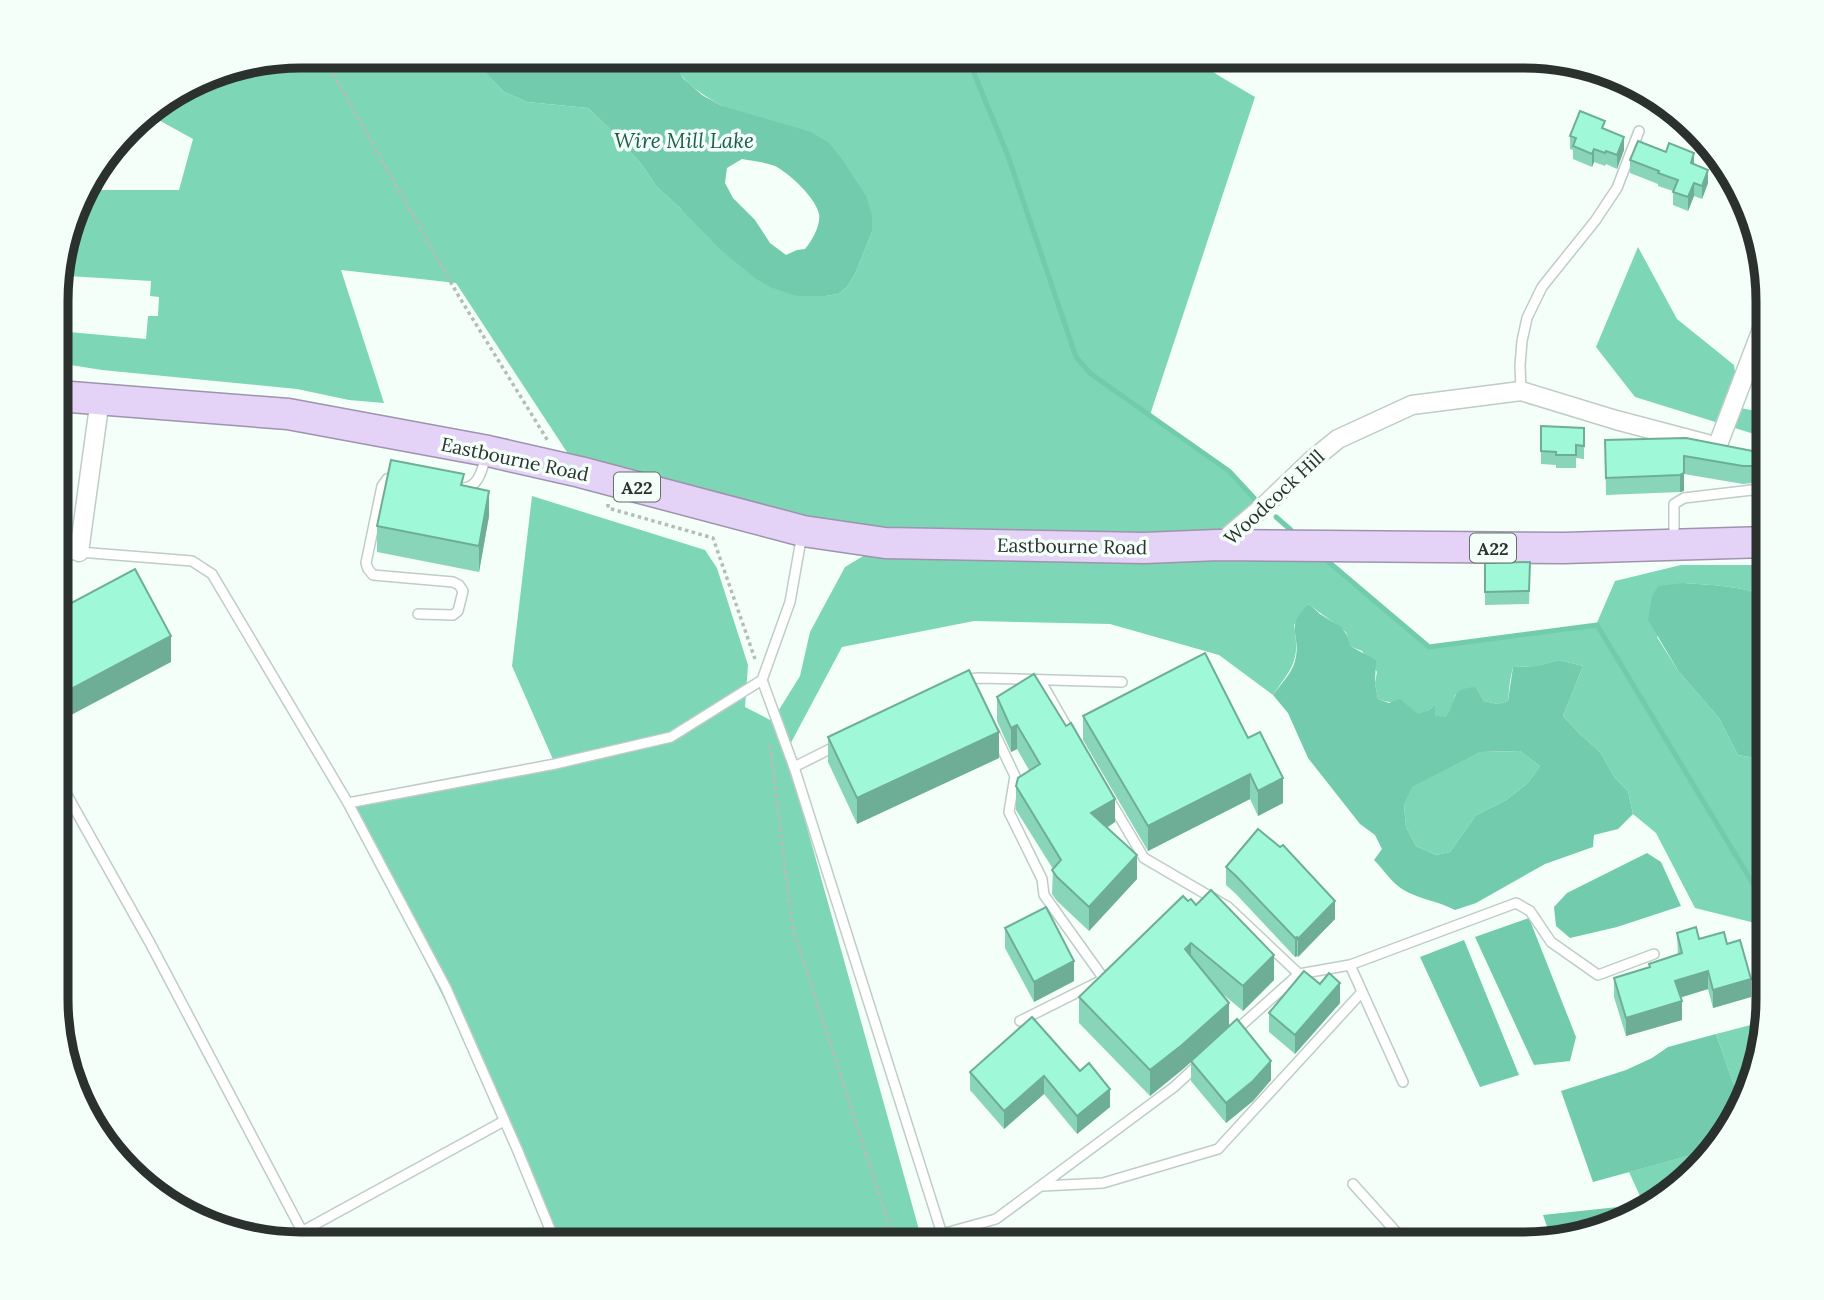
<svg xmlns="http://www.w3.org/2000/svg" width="1824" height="1300" viewBox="0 0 1824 1300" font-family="Lora,serif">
<rect width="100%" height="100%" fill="#f4fffa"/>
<g fill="#7dd6b6">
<path d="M301,56H444L459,69L477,68L483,70L504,92L527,102L588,108L615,134L642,165L657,187L681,209L797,296H826L838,294L847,287L855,274L872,232L722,106C701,94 679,80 670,56H1189L1221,77L1255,97L1150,415L1229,471L1264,506L1219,544L1318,553L1430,647L1596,625L1615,581L1681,565H1767V596C1741,586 1712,585 1684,583L1657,637L1679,672L1719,718L1738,755L1767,760V926L1695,908L1656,833L1633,814L1628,791L1615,778L1600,752L1579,733L1563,716L1583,666L1559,660L1538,666L1513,667L1510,681L1508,701L1497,704L1484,701L1476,687L1455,695L1452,709L1445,717H1435V704L1429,710L1418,715C1408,704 1392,704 1378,699L1375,683L1377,672L1362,651L1349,646C1349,646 1347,635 1347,634C1344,628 1317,612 1309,604L1294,625C1300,662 1293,666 1273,695L1219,655L1110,624L974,621L842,647L786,752L923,1244H556L504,1121L348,803L555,764L512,666L532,496L705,550L717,568L748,665L745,707L772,721L800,676L810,632L845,567L883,544L580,472L456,283L341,270L384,403L349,400L297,389L102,370L58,363V331L146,339L148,316H158L159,297L150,296L151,281L68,276L71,227L83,190H179L193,139L146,113L208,74Z"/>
<path d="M1638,247L1677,319L1734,365L1740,408L1767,413V438L1635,397L1596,347Z"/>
<path d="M1520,751L1540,766L1528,783L1506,800L1476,815L1450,852L1436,855L1416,846L1406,827L1404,805L1411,787L1481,752Z"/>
<path d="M1766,1021L1755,1078L1741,1105L1716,1034Z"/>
<path d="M1717,1148L1645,1207L1629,1172Z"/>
</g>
<g fill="#72cbac" fill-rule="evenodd">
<path d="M444,56H670L683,78L702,95L722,106L811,132L829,143L841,158L866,196L872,215V232L855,274L847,287L838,294L826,296H797L770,287L755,278L723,252L681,209L657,187L642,165L615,134L588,108L527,102L504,92L482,69L477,68L459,70ZM742,159C753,161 764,162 775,166C789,173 816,198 819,214C821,225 812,241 805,249L797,250L786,255L770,243L755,220L733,198L725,183L727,168Z"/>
<path d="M1684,583C1712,585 1741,586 1767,596V760L1738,755L1719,718L1679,672L1648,620L1652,596L1658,586Z"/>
<path d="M1309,604L1320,614L1341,627L1347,635L1350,646L1376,660L1375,683L1378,699L1389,703L1400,699L1418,714L1429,710L1435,704V716L1445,717C1460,701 1446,689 1476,687L1484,701L1497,704L1508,701L1513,667L1537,666L1559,660L1583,666L1563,716L1579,733L1600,752L1615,778L1628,791L1633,814L1618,829L1594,835L1593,847L1545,864L1476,903L1455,910C1438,901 1418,899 1402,889C1391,882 1383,869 1374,860L1382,849L1375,835L1360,824L1308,758L1288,713L1273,695C1280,685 1292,673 1295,661C1302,634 1283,627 1309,604ZM1520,751L1540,766L1528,783L1506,800L1476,815L1450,852L1436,855L1416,846L1406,827L1404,805L1412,787L1481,752Z"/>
<path d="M1647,853L1661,862L1681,906L1617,927L1570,938L1556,926L1554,907L1567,893Z"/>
<path d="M1529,918L1576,1037L1570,1061L1534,1065L1475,937Z"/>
<path d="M1464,940L1519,1075L1480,1087L1420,957Z"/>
<path d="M1716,1034L1741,1105L1717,1148L1593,1182L1561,1091L1626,1070L1652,1058L1668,1047Z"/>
<path d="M1627,1206L1642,1210L1631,1219L1551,1238L1543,1215Z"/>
</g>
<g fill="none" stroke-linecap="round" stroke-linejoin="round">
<g stroke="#72cbac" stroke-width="5">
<path d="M967,56L1008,156L1076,357L1091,374L1229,471L1254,498"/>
<path d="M1276,517L1291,530"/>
<path d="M1324,558L1429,647L1597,625L1767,907"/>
</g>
<g stroke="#bfccc7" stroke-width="12">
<g id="service">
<path d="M1521,391L1520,365L1522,341L1527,318L1542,287L1595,221L1617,188L1639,131"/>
<path d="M396,476L387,479L382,486L366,563L368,569L373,575L453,582L459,585L463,591L458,611L453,615L418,614"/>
<path d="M461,488C479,489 482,469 486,456"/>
<path d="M1674,540V504L1684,498L1752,490L1767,496"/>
<path d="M58,560L79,552L192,561L212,574L348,803"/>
<path d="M762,680L794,767L838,745"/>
<path d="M1040,680L1072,736"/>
<path d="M963,682L969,679L979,678L1122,682"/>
<path d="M994,732L1015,776L1009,812L1042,879L1044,895L1104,979L1109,974"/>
<path d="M794,767L942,1234L996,1219L1174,1087L1199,1064"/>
<path d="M58,779L150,943L302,1231"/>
<path d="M1109,799L1144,858L1228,907L1299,974L1235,1031"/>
<path d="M1350,965L1403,1082"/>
<path d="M1299,974L1350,965L1516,903L1530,911L1551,942L1598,975L1654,954"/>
<path d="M1020,1021L1102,980"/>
<path d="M1353,1184L1407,1244"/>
<path d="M1042,1186L1103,1183L1218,1149L1362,992"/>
<path d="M281,1243L504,1121"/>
<path d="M556,1244L517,1149L446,988L348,803L555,764L671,737L762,680L790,602L802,534"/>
</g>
</g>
<g stroke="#bfccc7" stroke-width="21">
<g id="minor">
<path d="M1717,447L1767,316"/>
<path d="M1218,545L1264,506L1312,460L1338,439L1412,405L1521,391L1616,420L1707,444"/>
<path d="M79,552L100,399"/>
</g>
</g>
<g stroke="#9f93ae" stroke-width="33">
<path id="trunk" d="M58,396L288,414L488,451L580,472L803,531L885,543L1144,548L1218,545L1564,548L1767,542"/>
</g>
<g stroke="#b4beb9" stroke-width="3.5" stroke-dasharray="3.5 3.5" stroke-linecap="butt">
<path d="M323,56L458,295L548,441"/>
<path d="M608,504V508L713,538L755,659"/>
<path d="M770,745L792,925L895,1244"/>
</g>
<use href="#service" stroke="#fff" stroke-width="9"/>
<use href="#minor" stroke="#fff" stroke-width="18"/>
<use href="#trunk" stroke="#e4d3f6" stroke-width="30"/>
</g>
<g fill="#89d5b9">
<path d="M1605,129L1624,150L1617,169L1606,164L1605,166L1594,162L1592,167L1573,159V150L1570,149V136Z"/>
<path d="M1630,160L1694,165L1708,183L1702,199L1694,196L1688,211L1673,205V191L1658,186V184L1630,173Z"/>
<path d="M1768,365V386L1765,385V372Z"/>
<path d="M1541,426L1584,428V459L1576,458V468H1556V465L1541,464Z"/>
<path d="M1605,440L1768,454V482L1766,488L1754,483L1743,484L1684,474V491L1680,492L1606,495Z"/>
<path d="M464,486L489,516L479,572L377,552V526Z"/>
<path d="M1485,563L1530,575L1529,604L1485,605Z"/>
<path d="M997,697L1115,822L1107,828L1137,879L1089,931L1057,901L1052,894L1053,869L1016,810V786L1029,770L1017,749L1011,752L997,721Z"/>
<path d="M1083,716L1248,738L1283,803L1258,816L1250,799L1148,851L1083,740Z"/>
<path d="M828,737L999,758L857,824L828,762Z"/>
<path d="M1226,867L1335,919L1298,957L1297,956L1295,957L1236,894L1226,885Z"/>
<path d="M1188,901L1274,980L1243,1011L1219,991L1229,1027L1271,1080L1253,1101L1226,1123L1191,1081V1062L1150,1096L1079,1023V997Z"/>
<path d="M1005,928L1074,981L1034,1002L1005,948Z"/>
<path d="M1677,933L1699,939L1727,944L1751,997L1713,1008L1708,989L1680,998L1682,1020L1626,1036L1614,997V978L1649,968V964L1678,955Z"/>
<path d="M1320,984L1340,1003L1295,1054L1269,1032V1013Z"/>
<path d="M1032,1017L1110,1107L1077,1134L1044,1094L1004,1129L970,1090V1072Z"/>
</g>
<g fill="#6fae96">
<path d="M1624,137V150L1617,169V155Z"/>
<path d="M1594,149V162L1592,167V154Z"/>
<path d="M1694,153V166L1691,163Z"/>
<path d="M1708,170V183L1702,199V186Z"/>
<path d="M1694,183V196L1688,211V197Z"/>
<path d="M1684,456V491L1680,492V475Z"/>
<path d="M1768,464V482L1766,488V471Z"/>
<path d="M489,491V516L479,572V546Z"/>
<path d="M171,636V662L58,722V696Z"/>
<path d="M1017,725V749L1011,752V728Z"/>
<path d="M999,732V758L857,824V798Z"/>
<path d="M1250,774V799L1148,851V826Z"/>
<path d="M1283,778V803L1258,816V791Z"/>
<path d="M1115,799V822L1091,837V813Z"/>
<path d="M1137,855V879L1089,931V907Z"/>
<path d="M1335,901V919L1298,957V939Z"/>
<path d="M1297,937V956L1295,957V938Z"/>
<path d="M1191,943V968L1185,949Z"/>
<path d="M1274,955V980L1243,1011V986Z"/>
<path d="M1074,961V981L1034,1002V982Z"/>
<path d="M1708,971V989L1675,999V981Z"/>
<path d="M1751,979V997L1713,1008V990Z"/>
<path d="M1340,983V1003L1295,1054V1035Z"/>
<path d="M1682,1001V1020L1626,1036V1018Z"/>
<path d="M1229,1003V1028L1182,1070L1150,1096V1070Z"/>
<path d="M1271,1061V1080L1253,1101L1226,1123V1103Z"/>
<path d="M1044,1076V1094L1004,1129V1111Z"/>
<path d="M1110,1089V1107L1077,1134V1116Z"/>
</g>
<g fill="#9ff8d7" stroke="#6fae96" stroke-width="2">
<path d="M1580,111L1605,121L1602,128L1624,137L1617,155L1606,151L1605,153L1594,149L1592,154L1573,146L1576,138L1570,136Z"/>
<path d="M1638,141L1666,152L1669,143L1694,153L1691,163L1708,170L1702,186L1694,183L1688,197L1673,192L1678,180L1658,173L1659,171L1630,160Z"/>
<path d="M1541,426L1584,428V446L1576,445V455H1556V452L1541,451Z"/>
<path d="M1686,438L1768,454L1766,471L1754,466H1743L1684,456V473L1680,475L1606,478L1605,440Z"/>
<path d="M391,460L464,474L461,485L489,491L479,546L377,526Z"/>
<path d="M1530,562L1529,591L1485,592V563Z"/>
<path d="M135,569L171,636L58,696V610Z"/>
<path d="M1205,653L1248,738L1260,732L1283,778L1258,791L1250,774L1148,826L1083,716Z"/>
<path d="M969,670L999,732L857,798L828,737Z"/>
<path d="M1034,674L1066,726L1071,723L1115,799L1091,813L1137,855L1089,907L1057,877L1052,870L1061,860L1016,786L1018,778L1040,764L1017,725L1011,728L997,697Z"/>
<path d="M1258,829L1280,847L1283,845L1335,901L1298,939L1297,937L1295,938L1236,876L1226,867Z"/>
<path d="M1211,890L1274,955L1243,986L1191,943L1185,949L1229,1003L1182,1045L1150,1070L1079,997L1183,896L1188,901L1191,899L1196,905Z"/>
<path d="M1046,907L1074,961L1034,982L1005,928Z"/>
<path d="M1696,927L1699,939L1724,932L1727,944L1740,940L1751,979L1713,990L1708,971L1675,981L1682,1001L1626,1018L1614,978L1650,967L1649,964L1682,953L1677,933Z"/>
<path d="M1304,971L1320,984L1329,973L1340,983L1295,1035L1269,1013Z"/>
<path d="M1032,1017L1080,1071L1089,1063L1110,1089L1077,1116L1044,1076L1004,1111L970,1072Z"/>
<path d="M1237,1019L1271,1061L1253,1081L1226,1103L1191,1061Z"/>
</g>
<g text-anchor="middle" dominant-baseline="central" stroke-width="7" stroke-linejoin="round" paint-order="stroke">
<g fill="#f4fffa" stroke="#676f6b" stroke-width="2">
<rect x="614" y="472.5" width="46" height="29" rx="5"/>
<rect x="1470" y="533.5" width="46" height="29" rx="5"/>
</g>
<g font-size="18" font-weight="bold" fill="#2b312e">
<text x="637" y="487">A22</text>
<text x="1493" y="548">A22</text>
</g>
<g font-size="19" fill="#2b312e" stroke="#f4fffa">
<text transform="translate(515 459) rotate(12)">Eastbourne Road</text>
<text transform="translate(1274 497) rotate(-43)">Woodcock Hill</text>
<text transform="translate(1072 546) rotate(1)">Eastbourne Road</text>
</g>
<g font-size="21" font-style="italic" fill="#1b604b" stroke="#f4fffa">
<text x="684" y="140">Wire Mill Lake</text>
</g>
</g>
<path d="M0 0H1824V1300H0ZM301 68H1523A233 233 0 0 1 1756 301V999A233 233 0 0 1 1523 1232H301A233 233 0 0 1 68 999V301A233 233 0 0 1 301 68Z" fill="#f4fffa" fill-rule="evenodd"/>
<path fill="none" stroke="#2b312e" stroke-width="9" d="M301 68H1523A233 233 0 0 1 1756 301V999A233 233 0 0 1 1523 1232H301A233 233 0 0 1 68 999V301A233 233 0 0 1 301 68Z"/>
</svg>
